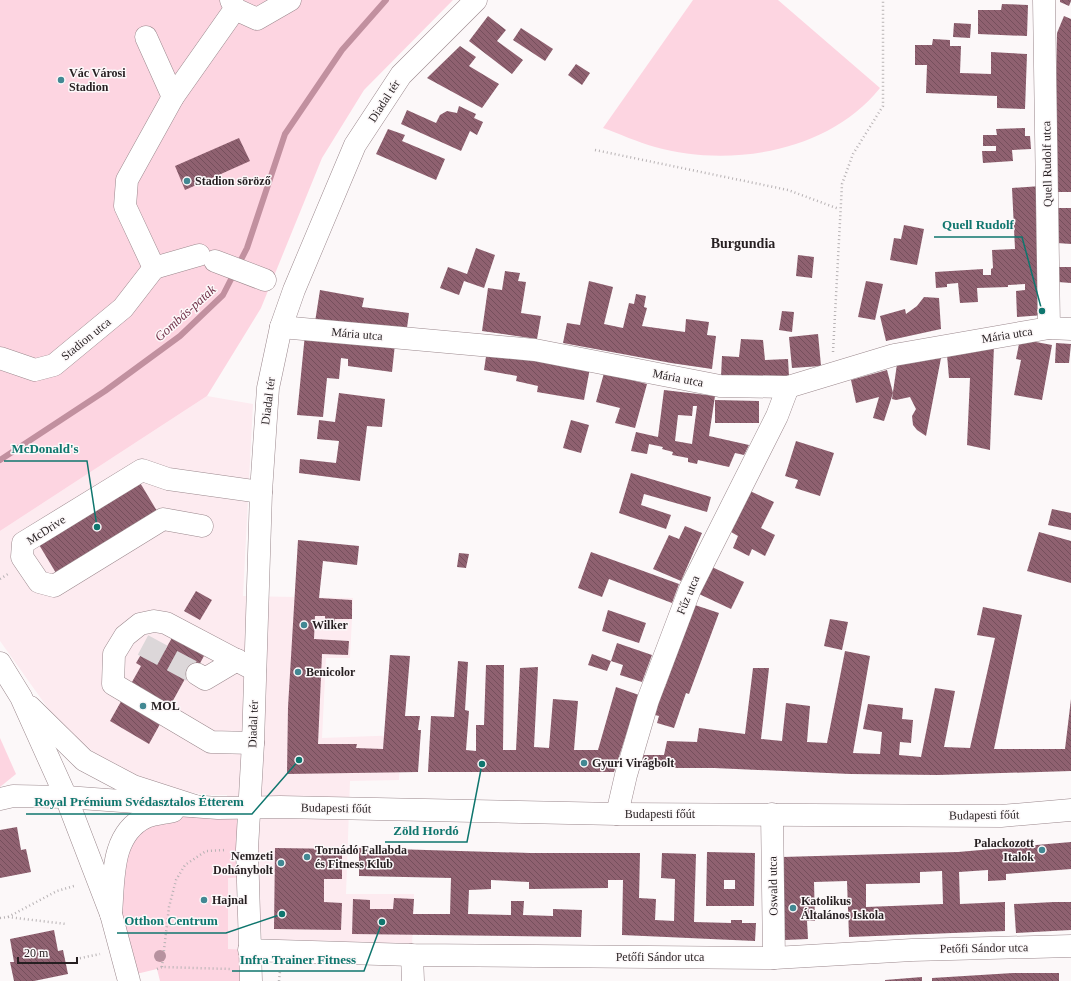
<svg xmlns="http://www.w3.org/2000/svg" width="1071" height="981" viewBox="0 0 1071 981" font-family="Georgia,serif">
<defs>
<pattern id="building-back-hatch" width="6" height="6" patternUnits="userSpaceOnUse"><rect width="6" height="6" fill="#8f6170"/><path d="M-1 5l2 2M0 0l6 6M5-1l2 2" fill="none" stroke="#754f5c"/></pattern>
</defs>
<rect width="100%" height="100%" fill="#fcf8f9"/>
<path fill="#fdebf0" d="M207,396L253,404L243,596L353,598L350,658H326L322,738L402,735L399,780L350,781L346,894H414L412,947L224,959L227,795H207L163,788L105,762L57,721L0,641V531Z"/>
<g fill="#fdd5e1">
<path d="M0,0H453L364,90L322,158L261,308L207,396L0,531Z"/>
<path d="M693,0H778L880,88C829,152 730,168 655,147C637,142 620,134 603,128Z"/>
<path d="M0,738L16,774L0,787Z"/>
<path d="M250,808L247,877L228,878V949L249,950L251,981H160L157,969L128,976L114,875L148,817Z"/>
</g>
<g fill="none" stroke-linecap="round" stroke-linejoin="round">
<path stroke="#c1909f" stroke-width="6" d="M0,460L105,391L180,336L223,295L247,248L285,134L342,50L386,0"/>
</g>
<g fill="url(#building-back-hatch)" fill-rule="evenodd">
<path d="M1060,0H1071V1L1069,6L1060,2Z"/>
<path d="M1002,4L1028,5L1027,36L978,34V10H1001Z"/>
<path d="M488,16L506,30L497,41L523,60L512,74L469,41Z"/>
<path d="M1064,16L1071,19V192H1054L1057,33Z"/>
<path d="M954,23L971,24L970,38L953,37Z"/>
<path d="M521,28L553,49L545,61L513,40Z"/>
<path d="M933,39L950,40V46H961L960,73L991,74V52L1027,54L1025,109L997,108V96L926,93L927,65H915V45H932Z"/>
<path d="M460,46L476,57L469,66L499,84L482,108L427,78Z"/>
<path d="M576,64L590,73L582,85L568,75Z"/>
<path d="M459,106L476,114L474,118L483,122L477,135L470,131L461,151L401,124L407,110L436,123L440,115L447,111L457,113Z"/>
<path d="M1025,128V136H1030L1031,149L1012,150L1013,161L983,163L982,151H996V146H983V135H997L996,129Z"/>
<path d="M388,129L405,135L402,141L445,159L436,180L376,154Z"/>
<path d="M239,138L250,161L185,190L175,166Z"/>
<path d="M1041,186L1044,315L1017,317L1016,291L1025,290V284L1008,285V287L977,288L978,302L960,303L958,283L947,284V287L936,288L935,272L983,269V275H991V269L993,268L992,250L1015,249L1012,188Z"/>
<path d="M1057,208H1071V244L1057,243Z"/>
<path d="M904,225L924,229L917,265L890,260L894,238L901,239Z"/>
<path d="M476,248L495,255L484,288L464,281L459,295L440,288L448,267L467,274Z"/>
<path d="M798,255L814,257L812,278L796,276Z"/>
<path d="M1058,267H1071V283L1058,282Z"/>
<path d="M505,271L520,273L518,281L526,282L521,313L541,316L537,339L482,331L488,288L502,290Z"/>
<path d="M589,281L613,287L604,324L623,328L629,303L634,304L636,294L646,296L644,307L647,308L642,326L685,332L686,319L709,322L707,335L716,336L712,369L671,363L563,343L567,323L580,325Z"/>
<path d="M866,281L883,284L875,320L858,317Z"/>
<path d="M320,290L364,298L362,307L409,313L406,335L315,322Z"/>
<path d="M924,297L939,298L941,329L886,341L880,316L905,309L906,314L917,306Z"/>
<path d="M782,311L794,312L792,332L779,330Z"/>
<path d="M305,334L395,344L392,372L348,366V359L341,358L339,379L327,378L323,417L297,415Z"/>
<path d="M818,334L821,366L792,368L789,337Z"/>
<path d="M741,339L763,340L765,360L788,359L789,376L721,377L722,356L739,357Z"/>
<path d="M1020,339L1052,345L1042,400L1014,395L1021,360L1016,359Z"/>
<path d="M1056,343L1071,344L1069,363H1055Z"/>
<path d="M994,345L990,450L967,445L970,378H949L947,355Z"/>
<path d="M487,350L590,368L584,400L537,392L538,386L516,381L517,376L484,370Z"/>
<path d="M941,358L926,436L917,430L913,425L912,416L916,409L910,397L896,400L892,399L897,364Z"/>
<path d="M887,370L893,393L884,421L873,418L879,397L856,403L851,380Z"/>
<path d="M604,373L647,384L635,428L615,423L620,408L596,402Z"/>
<path d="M664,390L715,396L709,436L749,445L744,455L735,453L729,467L698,460L697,464L688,462V458L672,455L673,452L662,449L663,447L649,444L647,454L631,451L636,432L658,437ZM693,406H697L692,444L675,441L678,415L692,416Z"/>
<path d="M339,393L385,399L382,427L367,426L360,481L299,473L300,459L336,463L339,441L317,439L319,420L335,422Z"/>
<path d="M715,400L759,401V423H715Z"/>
<path d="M571,420L589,425L581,453L563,448Z"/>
<path d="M796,441L834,453L820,496L795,488L798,480L785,476Z"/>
<path d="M631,473L711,497L707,512L644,494L641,505L671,515L666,529L619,513Z"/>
<path d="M139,481L157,511L56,573L38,543Z"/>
<path d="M750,491L774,502L761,528L775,535L765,556L752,549L749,556L733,548L738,536L731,532Z"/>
<path d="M1052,509L1071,513V530L1048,525Z"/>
<path d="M685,526L702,533L681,581L653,569L669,535L679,539Z"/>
<path d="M1039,532L1071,541V583L1027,571Z"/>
<path d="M298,540L359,546L357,565L323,561L319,598L352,600V619H335V624L325,623V616H315L314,639L349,641L348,655L322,654L318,744H357L356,748L383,749L390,655L410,656L405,716H420L418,730H421L418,772L287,774L288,707Z"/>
<path d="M591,552L679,584L672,603L609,579L602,597L578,588Z"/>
<path d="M459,553L469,554L466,568L457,567Z"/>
<path d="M712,567L744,582L731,609L699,594Z"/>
<path d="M196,591L212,600L200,620L184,611Z"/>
<path d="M695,605L719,613L689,694L686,693L674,728L657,723L659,716L655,715L662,687H665Z"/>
<path d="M983,607L1022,615L994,749H1065L1071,699V771L938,775L850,774L714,768H641L643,755H664L667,741L697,742L699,728L745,734L753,668H769L761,739L782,741L786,703L810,706L807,742L827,743L845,651L870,656L853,753L880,754L882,732L863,729L868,704L903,708L902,719L913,720L911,743L900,742L899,755L921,757L935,688L955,691L944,747L970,748L995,638L977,635Z"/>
<path d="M608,610L646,623L639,643L602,631Z"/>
<path d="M830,619L848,622L842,650L824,646Z"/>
<path d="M173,636L205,654L191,680L186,677L149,744L110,721L141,666L136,663L149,641L165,650Z"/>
<path d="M617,643L652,655L642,682L620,675L623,665L611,661L607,671L588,665L592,654L611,661Z"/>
<path d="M458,661L468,662L465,710L469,711L466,750L476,751V725H484L486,665H504L503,750H516L520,668L538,667L534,747L549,748L553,699L578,701L574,750H598L616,687L639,695L614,772H428L431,716L454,717Z"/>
<path d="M17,827L21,850L26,849L31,872L0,878V830Z"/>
<path d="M1071,842V869L1006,874V880L988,881V870L959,872L960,904L1005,902V931L849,937L847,881L814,882L815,921H807L808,939L785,940L782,857L958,852ZM942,871L943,904L866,907V884L920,883V872Z"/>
<path d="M275,848L342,849V879H324V902L342,903L341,930L274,929Z"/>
<path d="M359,848L530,853H640L639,898L656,899L655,920L674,921L675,879L661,878L662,853L696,854L694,922L731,923V920H742V923H756L755,941L622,935L623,880H608V888L529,889V882L491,880V889L469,890L468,914L511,915V901H524L523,915L553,916V909L582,910L581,937L352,934L353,899L370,900V909H393L394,898L414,899L413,914H450L451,878L359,876Z"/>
<path d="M707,852L755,853L754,906H706ZM724,880H735V889H724Z"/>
<path d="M1054,902H1071V930L1016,933L1014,904Z"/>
<path d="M54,930L58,951L63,950L68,974L34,981H14L10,962H14L10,939Z"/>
<path d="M1013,973H1059V981H932V978Z"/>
<path d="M922,977V981H885V980Z"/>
</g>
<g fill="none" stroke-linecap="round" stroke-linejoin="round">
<path stroke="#dcd7d9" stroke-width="22" stroke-dasharray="22 11" stroke-linecap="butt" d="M143,645L197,674"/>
<g stroke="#9b888d" stroke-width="23">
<g id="minor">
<path d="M1044,0L1049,328"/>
<path d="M235,9L257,19L290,0"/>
<path d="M146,37L173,97"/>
<path d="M215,261L265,280"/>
<path d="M154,268L125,206L127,180L173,97L235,9L231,0"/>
<path d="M154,268L199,255"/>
<path d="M281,327L535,350L720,386L788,387L894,355L1049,328L1071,329"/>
<path d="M0,358L35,370L54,365L123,308L154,268"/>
<path d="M202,526L163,519L54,586L39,582L22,557L23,543L142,470L168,479L261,492"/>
<path d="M197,674L205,679L237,660"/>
<path d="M253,743L211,742L113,684L114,654L125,636L140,624L154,621L166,623L255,670"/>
<path d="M0,799L13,796L66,797L218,808L280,807L617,814L1001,816L1071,810"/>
<path d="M617,814L626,775L648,700L690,589L777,416L788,387"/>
<path d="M772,814L774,958"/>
<path d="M111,914C114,880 110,834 146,817C154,814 165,813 173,811"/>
<path d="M249,950L412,955L774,958L912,950L1071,946"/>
<path d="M412,955L413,981"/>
<path d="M251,981L247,849L253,743L261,492L268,388L281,327L294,290L355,145L401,75L476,0"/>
</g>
</g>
<g stroke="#9b888d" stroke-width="23">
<g id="major">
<path d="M0,663L21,697L66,797L111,914L129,981"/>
<path d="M30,707L84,760L133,786L195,806"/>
</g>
</g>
<g stroke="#b7b2b4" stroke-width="2.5" stroke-dasharray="1 3" stroke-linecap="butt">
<path d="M595,150L788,190L839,209"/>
<path d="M833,352L842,184L853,154L883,106V0"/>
<path d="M0,579L8,574"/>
<path d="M8,917L57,891L74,886"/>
<path d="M0,918L8,917L66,924"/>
<path d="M76,959L100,954"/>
<path d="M162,967L169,907L176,880L185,865L206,851L226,850"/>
<path d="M157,969L162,967L230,969"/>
<path d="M279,981L280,971"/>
</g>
<use href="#minor" stroke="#fff" stroke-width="22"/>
<use href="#major" stroke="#fff" stroke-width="22"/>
</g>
<circle fill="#b7929f" cx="160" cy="956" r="6"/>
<g fill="#428893" stroke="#fcf8f9" stroke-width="1.5">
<circle cx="61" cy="80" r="4"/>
<circle cx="187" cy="181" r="4"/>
<circle cx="304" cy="625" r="4"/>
<circle cx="298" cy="672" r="4"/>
<circle cx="143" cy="706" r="4"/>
<circle cx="584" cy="763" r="4"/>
<circle cx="1042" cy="850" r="4"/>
<circle cx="307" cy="857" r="4"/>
<circle cx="281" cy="863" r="4"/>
<circle cx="204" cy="900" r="4"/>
<circle cx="793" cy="908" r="4"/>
</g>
<g text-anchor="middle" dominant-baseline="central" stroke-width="3" stroke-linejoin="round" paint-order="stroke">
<g font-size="12" font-weight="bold" fill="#261f21" stroke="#fcf8f9" text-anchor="start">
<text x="69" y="73">Vác Városi<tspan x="69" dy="14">Stadion</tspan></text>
<text x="195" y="181">Stadion söröző</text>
<text x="312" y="625">Wilker</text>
<text x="306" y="672">Benicolor</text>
<text x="151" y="706">MOL</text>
<text x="592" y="763">Gyuri Virágbolt</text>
<text x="1034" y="843" text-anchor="end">Palackozott<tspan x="1034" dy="14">Italok</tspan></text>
<text x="315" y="850">Tornádó Fallabda<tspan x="315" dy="14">és Fitness Klub</tspan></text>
<text x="273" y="856" text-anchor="end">Nemzeti<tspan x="273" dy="14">Dohánybolt</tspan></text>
<text x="212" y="900">Hajnal</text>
<text x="801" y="901">Katolikus<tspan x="801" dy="14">Általános Iskola</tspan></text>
</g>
<g font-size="12" fill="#261f21" stroke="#fcf8f9">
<text transform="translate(384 101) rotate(-57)">Diadal tér</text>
<text transform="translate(1047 164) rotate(-91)">Quell Rudolf utca</text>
<text transform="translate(357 334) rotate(5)">Mária utca</text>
<text transform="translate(1007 335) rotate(-9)">Mária utca</text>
<text transform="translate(86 339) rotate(-39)">Stadion utca</text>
<text transform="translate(678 378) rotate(11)">Mária utca</text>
<text transform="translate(268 401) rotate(-83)">Diadal tér</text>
<text transform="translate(46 530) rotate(-33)">McDrive</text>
<text transform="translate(688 595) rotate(-67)">Fűz utca</text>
<text transform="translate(253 724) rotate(-88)">Diadal tér</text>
<text transform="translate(336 808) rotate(1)">Budapesti főút</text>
<text x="660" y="814">Budapesti főút</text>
<text transform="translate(984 815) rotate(-1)">Budapesti főút</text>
<text transform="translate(773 886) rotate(-91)">Oswald utca</text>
<text transform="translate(984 948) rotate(-1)">Petőfi Sándor utca</text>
<text x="660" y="957">Petőfi Sándor utca</text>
</g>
<g font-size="13" font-style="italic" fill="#713249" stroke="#fcf8f9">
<text transform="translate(185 313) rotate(-42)">Gombás-patak</text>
</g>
<g font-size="14" font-weight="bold" fill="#261f21" stroke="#fcf8f9">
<text x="743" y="243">Burgundia</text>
</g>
</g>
<path fill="none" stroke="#0f766e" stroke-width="1.5" d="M1042 311L1022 237H934M97 527L87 461H4M299 760L252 814H26M482 764L467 842H385M282 914L226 933H117M382 922L364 971H232"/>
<g fill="#0f766e" stroke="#fcf8f9" stroke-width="1.5">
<circle cx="1042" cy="311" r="4"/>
<circle cx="97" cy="527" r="4"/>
<circle cx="299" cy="760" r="4"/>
<circle cx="482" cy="764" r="4"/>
<circle cx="282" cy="914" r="4"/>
<circle cx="382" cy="922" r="4"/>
</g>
<g font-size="13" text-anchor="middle" font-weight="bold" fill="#0f766e" stroke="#fcf8f9" stroke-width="3" stroke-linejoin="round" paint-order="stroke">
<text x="978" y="229">Quell Rudolf</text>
<text x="45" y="453">McDonald's</text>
<text x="139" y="806">Royal Prémium Svédasztalos Étterem</text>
<text x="426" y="835">Zöld Hordó</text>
<text x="171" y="925">Otthon Centrum</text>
<text x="298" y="964">Infra Trainer Fitness</text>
</g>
<path d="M18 957v6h59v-6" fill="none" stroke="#261f21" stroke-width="2"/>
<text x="24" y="957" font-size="12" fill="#261f21" stroke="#fcf8f9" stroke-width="3" paint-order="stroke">20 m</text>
</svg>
